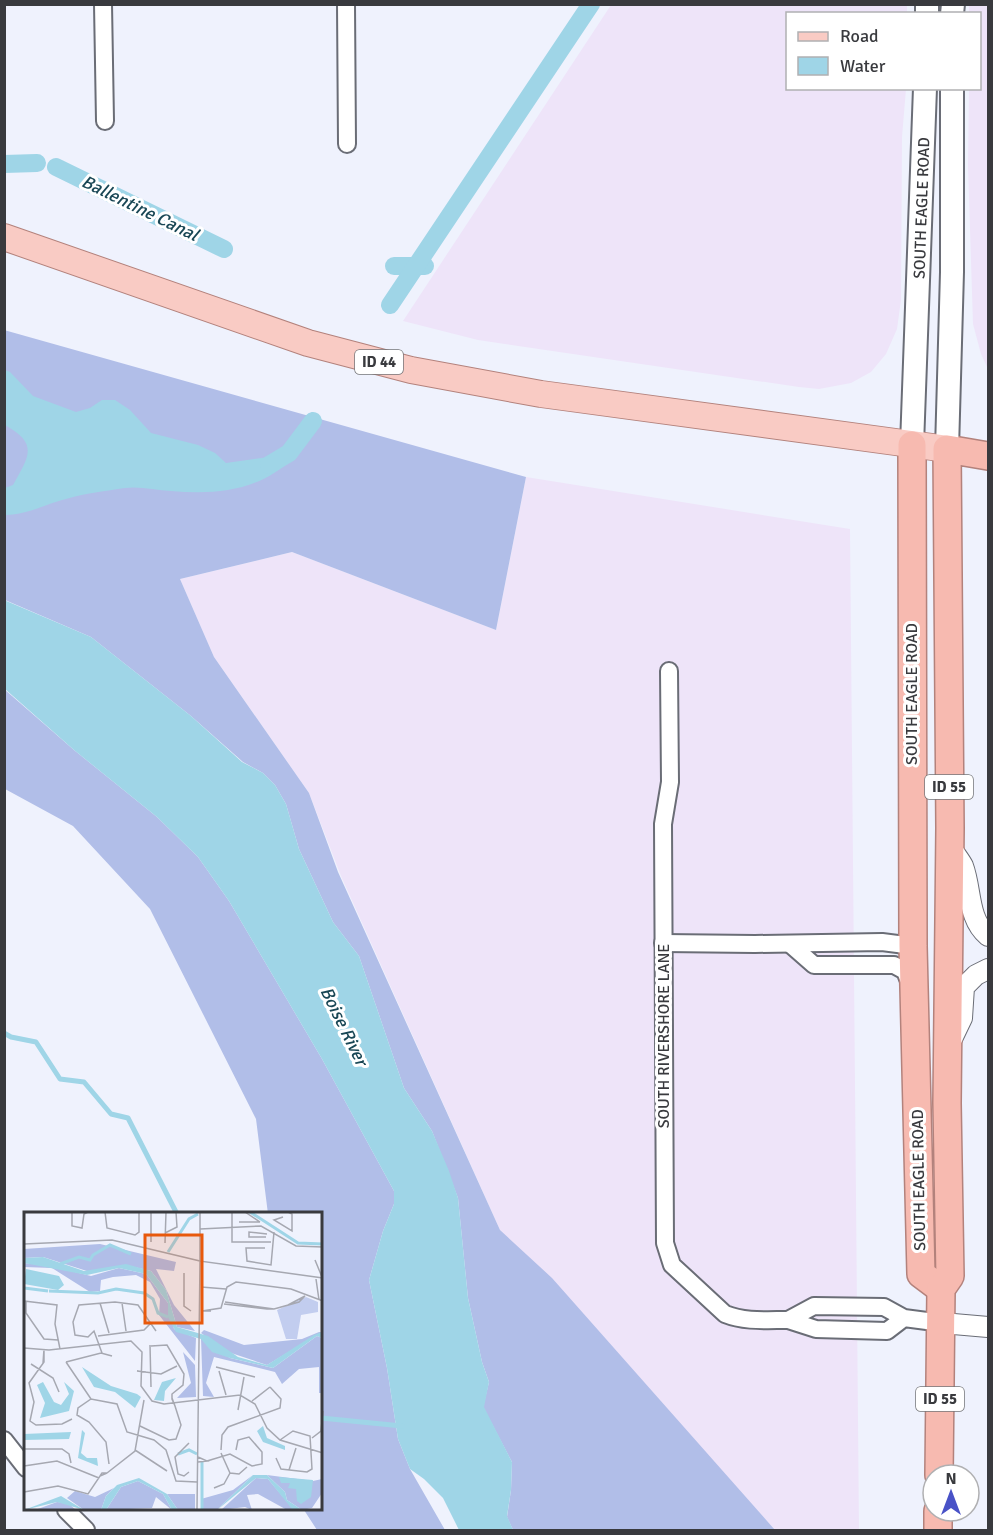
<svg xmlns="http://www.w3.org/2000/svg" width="993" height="1535" viewBox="0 0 993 1535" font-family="Signika,sans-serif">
<rect width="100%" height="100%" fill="#eff2fd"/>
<g fill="#eee4f9">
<path d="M611,5H907V13L788,14V88L906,89L902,137L901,300L897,329L886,354L871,372L851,383L819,389L799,387L478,340L403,321Z"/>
<path d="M969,5H988V369L981,354L973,324L968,166L969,89L980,88V14L969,13Z"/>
<path d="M526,477L850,529L859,1530H775L500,1230L341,876L309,793L214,657L180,579L292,552L496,630Z"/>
</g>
<g fill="#b1bee8">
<path d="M4,330L526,477L496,630L292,552L180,579L214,657L309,793L338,872L500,1230L552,1278L775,1530H513L507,1517L511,1490L512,1462L483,1407L489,1382L482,1362L468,1298L458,1198L432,1131L404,1088L359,956L333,922L299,849L286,804L275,785L263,773L243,762L191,716L91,637L5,600Z"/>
<path d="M4,689L74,750L157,817L198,857L229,901L322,1059L394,1191V1204L383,1231L369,1280L387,1368L398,1439L410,1469L445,1530H317L304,1510H321V1214H268L256,1119L150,909L73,826L5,789Z"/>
</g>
<g fill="#9fd5e7">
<path d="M5,370L10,372L33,396L76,412L90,408L102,400H115L130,410L151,433L198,445L215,453L226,463L269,457L280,451L289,453L294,457C260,491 217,495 171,491C156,490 139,486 125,488C106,491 85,493 66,499C42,505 31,514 5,515V488L13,485C29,456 39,444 5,425Z"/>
<path d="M4,600L91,637L191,716L242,762L263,773L275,785L286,804L299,849L333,922L359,956L404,1088L432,1131L449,1171L458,1198L468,1298L482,1362L489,1382L484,1407L512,1462L511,1490L507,1516L513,1530H459L443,1498L424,1479L410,1469L398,1439L387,1368L369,1280L383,1231L394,1204V1191L322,1059L229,901L198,857L157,817L74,750L5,689Z"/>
</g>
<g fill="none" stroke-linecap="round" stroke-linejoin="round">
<g stroke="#9fd5e7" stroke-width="5">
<path d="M4,1033L11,1037L36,1042L60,1079L84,1082L111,1114L128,1118L177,1214"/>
<path d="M321,1418L402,1426"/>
</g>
<g stroke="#9fd5e7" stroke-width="18">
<path d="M4,164L37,163"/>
<path d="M56,167L224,249"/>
<path d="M394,266H425"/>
<path d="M390,305L591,4"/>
<path d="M269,465L289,453L313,421"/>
</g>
<g stroke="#6a6d76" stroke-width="20">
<g id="minor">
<path d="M103,4L105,121"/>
<path d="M346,4L347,144"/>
<path d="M669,671L670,782L663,824L665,1243L672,1265L725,1314C745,1322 766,1320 788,1320"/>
<path d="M663,943L755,944L882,942L913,946"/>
<path d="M790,944L814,965H894L905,971L911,986"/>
<path d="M904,1318L887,1331L816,1329L788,1320L814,1306L884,1307L904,1318L942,1323"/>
<path d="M4,1440L26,1468"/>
<path d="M66,1510L86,1530"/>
</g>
</g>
<g stroke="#6a6d76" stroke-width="22">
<g id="tertiary">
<path d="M950,846C954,853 960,860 963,866C972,890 967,918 988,936"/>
<path d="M950,1043L962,1018L964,987L976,975L988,969"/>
<path d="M942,1323L988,1327"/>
</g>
</g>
<g stroke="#6a6d76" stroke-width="26">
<g id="secondary">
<path d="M927,14V4"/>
<path d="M952,14L953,4"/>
<path d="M912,445L925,88"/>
<path d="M947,449L952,272V88"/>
</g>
</g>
<g stroke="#b3827c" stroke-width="28">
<path id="primary" d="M4,237L308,343L411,370L541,394L947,449"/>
</g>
<g stroke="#b3827c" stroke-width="30">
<g id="trunk">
<path d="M912,445L913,946L921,1274L941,1289"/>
<path d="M939,1475L941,1289L950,1276L947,1103L950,828L947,449L988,456"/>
<path d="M938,1530V1511"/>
</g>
</g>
<use href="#minor" stroke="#fff" stroke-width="16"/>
<use href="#tertiary" stroke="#fff" stroke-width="20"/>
<use href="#secondary" stroke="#fff" stroke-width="22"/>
<use href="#primary" stroke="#f9cbc4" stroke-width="26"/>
<use href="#trunk" stroke="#f7bab0" stroke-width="27"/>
</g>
<g text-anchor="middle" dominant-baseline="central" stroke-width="6" stroke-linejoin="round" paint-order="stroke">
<g fill="#fff" stroke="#747578" stroke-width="1.5">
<rect x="355" y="350" width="48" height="24" rx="4.5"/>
<rect x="925" y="775" width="48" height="24" rx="4.5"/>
<rect x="916" y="1387" width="48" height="24" rx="4.5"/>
</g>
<g font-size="15" font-weight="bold" fill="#393a3e">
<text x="379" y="362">ID 44</text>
<text x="949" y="787">ID 55</text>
<text x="940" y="1399">ID 55</text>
</g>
<g font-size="16" fill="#393a3e" stroke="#fff">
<text transform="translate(922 208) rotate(-88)">SOUTH EAGLE ROAD</text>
<text transform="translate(912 694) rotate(-90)">SOUTH EAGLE ROAD</text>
<text transform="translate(664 1036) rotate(-90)">SOUTH RIVERSHORE LANE</text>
<text transform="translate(919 1180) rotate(-91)">SOUTH EAGLE ROAD</text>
</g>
<g font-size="18" font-style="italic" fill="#194755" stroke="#fff">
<text transform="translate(140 208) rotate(26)">Ballentine Canal</text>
<text transform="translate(344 1026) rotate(64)">Boise River</text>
</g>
</g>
<g transform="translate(24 1212)">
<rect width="298" height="298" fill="#eff2fd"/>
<path d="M282,85L294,90V100L277,103L273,127H262L253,98Z" fill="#c2cdef"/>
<path d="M76,32L152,50L150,59L132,57L150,93L171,119L153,115L142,78L127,59L102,53L66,60L19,45L0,46V37ZM0,51L27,54L67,64L95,56L122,62L144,91L150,117L172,126L171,149L135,103L136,87L126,70L112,63L89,65L77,68L76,79L66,80L28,56L0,55ZM180,118L220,133L278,127L295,120H298L243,153L204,140L177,121ZM293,124L298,126V181H295V155L275,157L258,172L251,160L190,145L182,171L190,185L179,184L177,126L206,146L249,156ZM159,140L171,153L172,185L153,186L167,171ZM229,263L193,298H177V287L209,278ZM243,263L289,269L298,267V281L288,296L278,298L263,288L261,280ZM232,266L244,267L270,298H263L234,282L223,283L228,298L221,295L197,298ZM114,269L139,282L148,298L132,285L128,296L82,298L97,275ZM90,276L82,284L77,298H60L43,286L51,279L71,285ZM143,282H171V298H154ZM33,290L44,291L52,298H11Z" fill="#b1bee8"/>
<path d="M19,45L60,59L102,52L127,59L142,78L153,115L184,124L214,145L243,153L290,123L298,120V126L293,124L249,156L206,146L188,140L177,127L152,120L144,105V91L122,62L95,56L63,63L0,51V46ZM2,57L35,64L40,73L34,78L0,72ZM58,155L87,174L113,182L117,185L111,196L91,180L70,175ZM152,166L141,179L140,189L130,188L138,170ZM19,170L30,190L37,193L45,182L40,170L50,179L45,199L16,206L21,191L13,173ZM239,214L243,226L261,234V238L239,230L233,219ZM58,218L61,221L57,241L63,246H73L74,254L54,246ZM47,220L45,227L0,228V222ZM229,263H243L261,280L263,288L278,298L268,297L244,267L232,266L193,298ZM255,265L289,268L287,285L277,292L273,289L272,277L264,276L266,271H257ZM115,266L143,282L154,298H148L139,282L114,269L97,275L82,298H77L82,284L93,273ZM37,284L60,298L33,290L0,298Z" fill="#9fd5e7"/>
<path fill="none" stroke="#9fd5e7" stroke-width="3" d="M226,0L274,31L299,32M144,40L165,7L174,2M36,52L55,45L66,48L69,43L86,33L107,42M0,76L24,79M25,79L74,81L92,77L120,81L129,87L134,101L144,105M154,242L165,238L173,242M178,249V298"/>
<path fill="none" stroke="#a6a8b1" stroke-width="1.5" d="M48,0V14L58,16L60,2L64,0M81,0L83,16L111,23L115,20V0M127,0V30M208,0V30H247M221,0L236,10M259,5L250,8L268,19V2L264,0M215,10H236M176,17L237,14L272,34L299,35M141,21L153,15L152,0M242,25H225V20L243,22M141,31L142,0M0,32L88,28L176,49V0M241,36H222L223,49L247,53L250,20M291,48L298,65M160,61V94L167,99M292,67L295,88M177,75L202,77M0,89L33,93L31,112L36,137M2,90V101L20,127L34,128M76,91L85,121M98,91L102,119M200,92L243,97H250L201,90M250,97L275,90L281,84L264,93M187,99H178L197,96L203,75L212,70L267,77L299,89M74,124L120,118L127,111M126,133L127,175M127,134L143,133L160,162L159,173L148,182V187L151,194L148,186M0,136L25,138L107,129L118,140L117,174L128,189L140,192L216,183L231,192L243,216L256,228L299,241M78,141L70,119L64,125L51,123L49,110L55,93L91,90L114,93L132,119M42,150L77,141L88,144M42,150L67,187M19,151L20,137V150L5,171L10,190L6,209L12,213L38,212L48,207M7,152L29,166L35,180M192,155L231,165M195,159L202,183M122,160L113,159L137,162L153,154M228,189L246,175M214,198L220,165M116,214L145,228L152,227L157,213L151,194M288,226L297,219L299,199M0,237H38L45,242L47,251M111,238L143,259M197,238L198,223L204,215L256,196L257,187L246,175M197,241L206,261L215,262L223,255M252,246L257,257L283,260L288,257L286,224L269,219L256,228M183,249L206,242L228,254L238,252V240L225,225L214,228L212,238M174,250L183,249L174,245M85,252L82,230L65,210L53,203L54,196L67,187L93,192L103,220L130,228L142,238L152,269L173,270M0,254L33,249L75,266M265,258L272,236M165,260L160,264L154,262L151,245L165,231M83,261L111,239L120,188M190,276L200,272L206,261M0,280L34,274L64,282L76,264L83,261H78L76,264M173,298L176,49L299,66"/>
<path fill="#e8590c" fill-opacity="0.15" stroke="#e8590c" stroke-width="3" d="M121,23H178V111H121Z"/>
<rect width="298" height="298" fill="none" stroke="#393a3e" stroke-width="3"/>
</g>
<rect width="993" height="1535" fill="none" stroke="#393a3e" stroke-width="12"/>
<rect x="786" y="12" width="195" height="78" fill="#ffffff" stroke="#b0b0b2" stroke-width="1.5"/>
<rect x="798" y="32" width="30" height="9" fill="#f9cbc4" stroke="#b0b0b2" stroke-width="1.5"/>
<text x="840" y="42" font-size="18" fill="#393a3e">Road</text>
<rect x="798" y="57" width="30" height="18" fill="#9fd5e7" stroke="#b0b0b2" stroke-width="1.5"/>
<text x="840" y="72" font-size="18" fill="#393a3e">Water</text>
<g transform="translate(951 1493)"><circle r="28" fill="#ffffff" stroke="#b0b0b2" stroke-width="1.5"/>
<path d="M0-4.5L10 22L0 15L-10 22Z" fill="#4952c7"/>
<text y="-9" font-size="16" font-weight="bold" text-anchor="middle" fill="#393a3e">N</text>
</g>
</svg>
